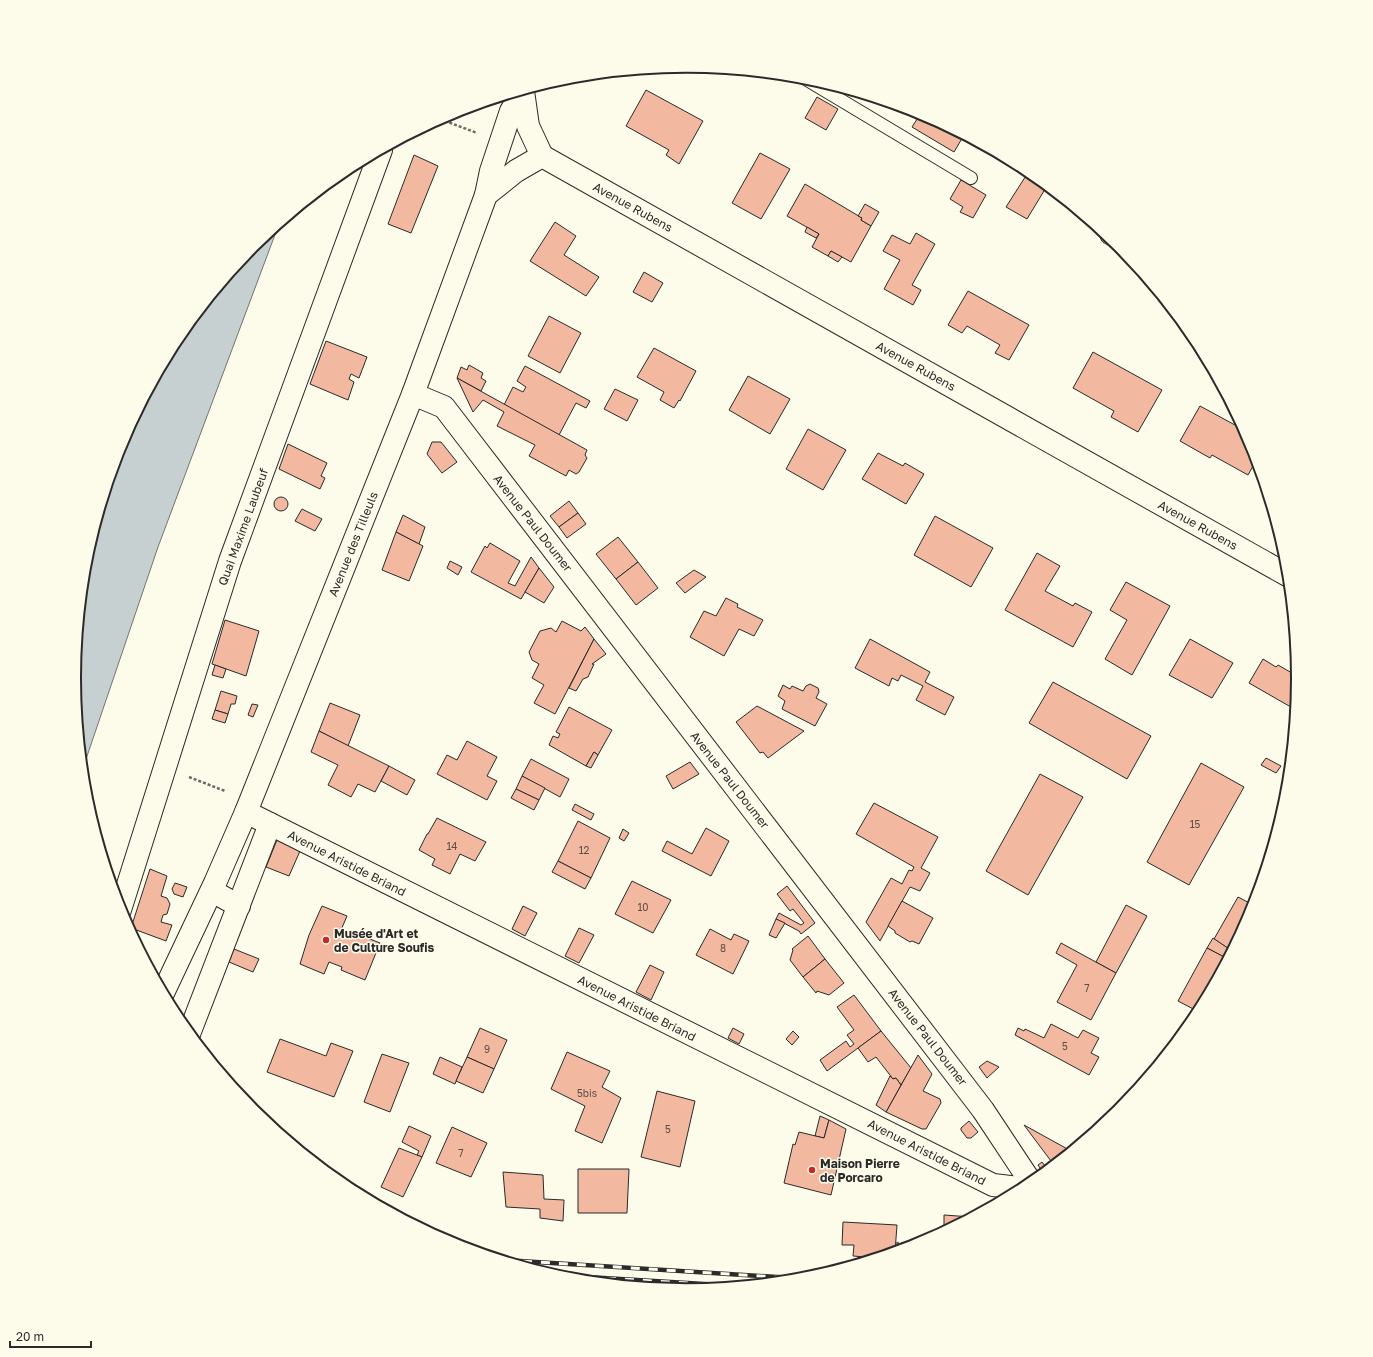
<svg xmlns="http://www.w3.org/2000/svg" width="1373" height="1357" viewBox="0 0 1373 1357" font-family="'Golos Text',sans-serif">
<rect width="100%" height="100%" fill="#fdfbea"/>
<path fill="#c7d0d0" stroke="#74746e" d="M279,224L158,547L83,768L74,678L86,559L121,444L177,338L254,245Z"/>
<g fill="#f2b8a0" stroke="#2b2b2b">
<path d="M646,90L703,121L679,164L666,155L669,150L626,126Z"/>
<path d="M817,97L838,109L826,130L805,118Z"/>
<path d="M921,113L964,135L954,152L912,127Z"/>
<path d="M760,153L790,169L761,219L732,203Z"/>
<path d="M414,155L438,166L411,233L388,224Z"/>
<path d="M1029,171L1047,186L1027,219L1006,207Z"/>
<path d="M961,180L986,195L973,218L960,212L963,207L950,199Z"/>
<path d="M805,184L862,218L861,220L871,226L851,262L831,251L828,256L812,247L819,234L787,216Z"/>
<path d="M865,204L879,212L871,226L861,220L862,218L858,216Z"/>
<path d="M555,222L576,236L564,255L599,277L586,296L530,261Z"/>
<path d="M807,227L819,234L816,238L805,232Z"/>
<path d="M916,233L935,244L912,285L921,290L913,305L884,289L900,260L883,251L892,235L910,244Z"/>
<path d="M831,251L842,257L838,262L828,256Z"/>
<path d="M644,272L663,283L652,302L633,292Z"/>
<path d="M968,291L1029,325L1009,360L995,353L1000,345L967,326L962,333L948,325Z"/>
<path d="M549,316L581,333L560,373L528,356Z"/>
<path d="M326,341L367,357L359,378L351,374L349,379L354,382L348,400L310,384Z"/>
<path d="M654,348L696,371L680,401L679,400L674,408L660,400L664,392L637,377Z"/>
<path d="M1093,352L1162,390L1138,432L1111,417L1114,411L1073,388Z"/>
<path d="M469,365L483,373L481,378L486,381L481,391L457,378L461,367L467,370Z"/>
<path d="M525,366L590,401L586,408L576,403L559,435L504,405L513,387L523,392L526,387L517,381Z"/>
<path d="M748,376L790,399L770,434L729,410Z"/>
<path d="M457,378L587,450L585,455L587,458L579,472L576,474L569,470L566,476L529,456L535,445L497,426L504,412L483,400L473,412Z"/>
<path d="M615,389L638,400L627,421L604,409Z"/>
<path d="M1200,406L1246,431L1252,444L1257,459L1248,475L1212,455L1210,458L1180,441Z"/>
<path d="M808,429L846,450L823,490L786,469Z"/>
<path d="M432,442H441L457,462L442,473L427,454Z"/>
<path d="M288,444L327,463L321,476L325,478L320,489L279,469Z"/>
<path d="M878,453L903,466L905,463L924,474L906,504L862,479Z"/>
<circle cx="281" cy="504" r="7"/>
<path d="M569,501L578,513L559,527L550,516Z"/>
<path d="M302,509L322,519L315,531L295,521Z"/>
<path d="M578,513L586,524L567,538L559,527Z"/>
<path d="M403,515L425,527L419,544L396,532Z"/>
<path d="M935,516L993,548L971,587L914,555Z"/>
<path d="M396,532L423,546L409,581L382,570Z"/>
<path d="M618,537L638,562L616,579L596,554Z"/>
<path d="M490,543L520,561L508,583L515,586L531,557L539,568L521,599L471,572L485,546L487,548Z"/>
<path d="M1037,553L1060,566L1045,591L1073,606L1075,603L1092,612L1073,647L1005,610Z"/>
<path d="M450,561L462,567L458,575L447,568Z"/>
<path d="M638,562L658,588L636,605L616,579Z"/>
<path d="M539,568L554,587L544,603L525,592Z"/>
<path d="M694,570L706,577L685,593L676,583Z"/>
<path d="M1126,582L1170,606L1132,675L1105,659L1127,620L1110,610Z"/>
<path d="M726,598L738,604L737,607L763,620L754,636L739,629L724,656L690,637L704,611L716,616Z"/>
<path d="M225,620L259,631L246,676L212,664Z"/>
<path d="M562,621L581,631L585,627L594,639L555,714L534,703L544,685L532,678L539,664L532,660L529,652L540,631L551,628L556,632Z"/>
<path d="M594,639L606,654L592,664H594L588,677L583,679L576,691L569,688Z"/>
<path d="M870,639L930,672L925,682L954,697L945,715L916,700L923,686L901,675L898,681L892,678L889,686L855,668Z"/>
<path d="M1190,639L1233,663L1212,698L1169,675Z"/>
<path d="M1263,659L1276,667L1278,665L1299,677L1296,710L1249,683Z"/>
<path d="M215,665L226,669L223,678L212,675Z"/>
<path d="M1053,682L1151,736L1127,779L1029,723Z"/>
<path d="M810,684L818,688L819,692L816,698L827,704L815,726L782,709L785,701L778,696L783,685L790,689L792,686L803,691L806,686Z"/>
<path d="M221,691L237,696L235,704H231L228,714L215,710Z"/>
<path d="M330,703L360,715L348,746L319,731Z"/>
<path d="M252,704L258,705L253,717L248,715Z"/>
<path d="M757,706L804,731L768,758L763,752L760,753L736,722Z"/>
<path d="M569,707L612,730L598,755L594,752L586,766L549,745L553,736L558,738L560,734L556,732Z"/>
<path d="M215,710L228,714L225,723L212,719Z"/>
<path d="M319,731L389,766L375,792L358,784L351,797L328,785L338,765L311,752Z"/>
<path d="M467,741L497,757L487,776L497,781L487,800L437,774L447,755L457,760Z"/>
<path d="M594,752L598,755L591,768L586,766Z"/>
<path d="M1266,758L1281,766L1276,773L1261,765Z"/>
<path d="M531,759L569,779L560,797L522,776Z"/>
<path d="M690,762L699,774L673,789L666,776Z"/>
<path d="M1201,763L1244,787L1189,885L1147,862Z"/>
<path d="M389,766L415,780L407,795L381,781Z"/>
<path d="M1040,774L1083,797L1028,895L986,871Z"/>
<path d="M522,776L545,788L539,800L516,789Z"/>
<path d="M516,789L539,800L534,810L511,798Z"/>
<path d="M874,803L938,837L921,868L930,873L920,891L910,887L880,941L866,922L891,878L902,884L909,870L912,871L914,867L856,834Z"/>
<path d="M575,804L594,814L591,820L572,810Z"/>
<path d="M437,818L486,842L475,861L460,854L450,874L432,865L435,859L419,850L427,834H428Z"/>
<path d="M578,821L610,838L591,878L558,861Z"/>
<path d="M706,828L729,841L711,876L662,851L667,841L692,854Z"/>
<path d="M623,829L629,833L624,841L619,838Z"/>
<path d="M277,840L300,851L289,876L266,867Z"/>
<path d="M558,861L591,878L585,889L552,872Z"/>
<path d="M150,869L167,876L161,896L167,898L170,904L167,914L163,915L161,922L172,925L166,941L131,928Z"/>
<path d="M632,881L671,900L653,933L615,914Z"/>
<path d="M175,883L187,887L183,897L174,894L172,889Z"/>
<path d="M787,886L815,923L801,934L799,931L776,919L779,913L801,925L804,923L793,909L790,911L777,894Z"/>
<path d="M1238,897L1255,906L1252,913L1232,951L1214,939Z"/>
<path d="M902,901L933,918L919,944L912,941L910,942L895,933V931L888,926Z"/>
<path d="M1126,905L1147,916L1116,973L1096,962Z"/>
<path d="M322,906L347,916L341,930L354,936L355,933L380,943L365,980L341,970L342,967L329,962L324,974L300,964L309,935Z"/>
<path d="M523,906L537,913L525,936L512,929Z"/>
<path d="M776,919L785,923L776,938L769,935Z"/>
<path d="M579,928L594,935L579,963L565,956Z"/>
<path d="M710,929L731,940L734,934L749,941L733,974L696,955Z"/>
<path d="M808,936L825,959L803,977L790,960L793,950L792,949Z"/>
<path d="M1213,938L1232,951L1228,959L1207,948Z"/>
<path d="M1061,943L1116,973L1091,1020L1057,1002L1077,965L1056,953Z"/>
<path d="M1207,948L1228,959L1199,1012L1178,1001Z"/>
<path d="M234,949L259,959L253,972L229,962Z"/>
<path d="M825,959L844,983L829,995L817,991L816,993L803,977Z"/>
<path d="M650,965L664,972L651,1000L636,992Z"/>
<path d="M854,995L881,1031L827,1071L820,1060L846,1041L850,1047L854,1044L847,1035L854,1030L837,1007Z"/>
<path d="M1051,1024L1078,1038L1083,1030L1099,1038L1091,1053L1099,1057L1089,1075L1015,1035L1018,1028L1024,1031L1025,1029L1044,1038Z"/>
<path d="M480,1028L507,1040L494,1069L467,1057Z"/>
<path d="M733,1028L744,1034L739,1044L728,1038Z"/>
<path d="M793,1031L799,1037L792,1045L786,1039Z"/>
<path d="M881,1031L911,1068L901,1085L896,1078L893,1079L876,1057L868,1062L858,1048Z"/>
<path d="M280,1039L326,1056L331,1043L353,1051L334,1097L267,1072Z"/>
<path d="M567,1052L610,1071L602,1087L621,1098L602,1143L575,1131L585,1106L551,1089Z"/>
<path d="M382,1054L409,1063L390,1112L364,1102Z"/>
<path d="M918,1055L932,1074L923,1091L940,1099L941,1103L926,1129H922L886,1112Z"/>
<path d="M440,1057L462,1067L455,1084L433,1074Z"/>
<path d="M467,1057L494,1069L483,1093L456,1081Z"/>
<path d="M987,1061L999,1067L987,1078L979,1067Z"/>
<path d="M890,1076L893,1079L896,1078L901,1085L886,1112L876,1105Z"/>
<path d="M657,1091L695,1101L680,1167L641,1157Z"/>
<path d="M1125,1095L1131,1098L1119,1112L1114,1116Z"/>
<path d="M820,1116L829,1120L824,1138L815,1136Z"/>
<path d="M829,1120L846,1129L831,1195L784,1183L793,1144L795,1145L799,1132L824,1138Z"/>
<path d="M969,1121L978,1132L971,1138H967L961,1130V1128Z"/>
<path d="M1024,1125L1071,1151L1054,1165Z"/>
<path d="M409,1126L431,1136L422,1157L417,1155L419,1151L402,1142Z"/>
<path d="M452,1127L487,1143L471,1177L436,1163Z"/>
<path d="M399,1148L422,1157L403,1197L381,1187Z"/>
<path d="M1042,1162L1048,1170L1044,1174L1038,1165Z"/>
<path d="M578,1169H629L627,1213H578Z"/>
<path d="M503,1172L543,1175L544,1199L564,1200L563,1221L540,1218V1209L506,1207Z"/>
<path d="M944,1215L972,1217L951,1228H944Z"/>
<path d="M843,1222L897,1225L895,1252L878,1258L853,1256L854,1245H842Z"/>
</g>
<g fill="none" stroke-linecap="round" stroke-linejoin="round">
<g stroke="#2b2b2b" stroke-width="14">
<g id="lane">
<path d="M804,78L971,178"/>
<path d="M1107,237L1114,241"/>
</g>
</g>
<g stroke="#2b2b2b" stroke-width="24">
<g id="street">
<path d="M413,394L444,407L983,1110L1032,1184"/>
<path d="M246,812L993,1185L1019,1188L1031,1183"/>
<path d="M212,891L239,906"/>
<path d="M120,910L230,561L381,150"/>
<path d="M189,1034L270,824"/>
</g>
</g>
<g stroke="#2b2b2b" stroke-width="24">
<g id="secondary">
<path d="M523,91L528,126L542,156"/>
<path d="M542,156L1289,576"/>
<path d="M486,195L516,171L542,156"/>
<path d="M163,993L215,883L246,812L413,394L486,195L491,171L511,111L523,92"/>
</g>
</g>
<g stroke="#6a6964" stroke-width="2.5" stroke-dasharray="3 2" stroke-linecap="butt">
<path d="M440,119L477,133"/>
<path d="M189,777L225,791"/>
<path d="M896,1243L916,1245"/>
<path d="M916,1246L918,1238L927,1236H937"/>
</g>
<use href="#lane" stroke="#fdfbea" stroke-width="12"/>
<use href="#street" stroke="#fdfbea" stroke-width="22"/>
<use href="#secondary" stroke="#fdfbea" stroke-width="22"/>
<g stroke="#2b2b2b" stroke-width="4.5">
<g id="rail">
<path d="M505,1260L808,1279"/>
<path d="M553,1275L738,1286"/>
</g>
</g>
<use href="#rail" stroke="#fdfbea" stroke-width="3" stroke-dasharray="9" stroke-linecap="butt"/>
</g>
<g fill="#c62828" stroke="#fdfbea" stroke-width="1.5">
<circle cx="326" cy="940" r="4"/>
<circle cx="812" cy="1170" r="4"/>
</g>
<g text-anchor="middle" dominant-baseline="central" stroke-width="3" stroke-linejoin="round" paint-order="stroke">
<g font-size="10" fill="#5d4e48">
<text x="1195" y="824">15</text>
<text x="452" y="846">14</text>
<text x="584" y="850">12</text>
<text x="643" y="907">10</text>
<text x="723" y="948">8</text>
<text x="1087" y="988">7</text>
<text x="1065" y="1046">5</text>
<text x="487" y="1049">9</text>
<text x="587" y="1093">5bis</text>
<text x="668" y="1129">5</text>
<text x="461" y="1153">7</text>
</g>
<g font-size="12" fill="#2b2b2b" stroke="#fdfbea">
<text transform="translate(633 207) rotate(29)">Avenue Rubens</text>
<text transform="translate(916 366) rotate(29)">Avenue Rubens</text>
<text transform="translate(533 523) rotate(52)">Avenue Paul Doumer</text>
<text transform="translate(1198 525) rotate(29)">Avenue Rubens</text>
<text transform="translate(243 527) rotate(-70)">Quai Maxime Laubeuf</text>
<text transform="translate(353 544) rotate(-68)">Avenue des Tilleuls</text>
<text transform="translate(730 780) rotate(52)">Avenue Paul Doumer</text>
<text transform="translate(347 863) rotate(27)">Avenue Aristide Briand</text>
<text transform="translate(637 1008) rotate(27)">Avenue Aristide Briand</text>
<text transform="translate(928 1037) rotate(52)">Avenue Paul Doumer</text>
<text transform="translate(927 1152) rotate(27)">Avenue Aristide Briand</text>
</g>
<g font-size="12" font-weight="bold" fill="#2b2b2b" stroke="#fdfbea" text-anchor="start">
<text x="334" y="933">Musée d'Art et<tspan x="334" dy="14">de Culture Soufis</tspan></text>
<text x="820" y="1163">Maison Pierre<tspan x="820" dy="14">de Porcaro</tspan></text>
</g>
</g>
<path d="M0 0H1373V1357H0ZM81 678a605 605 0 1 1 1210 0a605 605 0 1 1-1210 0Z" fill="#fdfbea" fill-rule="evenodd"/>
<path fill="none" stroke="#2b2b2b" stroke-width="2" d="M81 678a605 605 0 1 1 1210 0a605 605 0 1 1-1210 0Z"/>
<path d="M10 1341v6h81v-6" fill="none" stroke="#2b2b2b" stroke-width="2"/>
<text x="16" y="1341" font-size="12" fill="#2b2b2b" stroke="#fdfbea" stroke-width="3" paint-order="stroke">20 m</text>
</svg>
